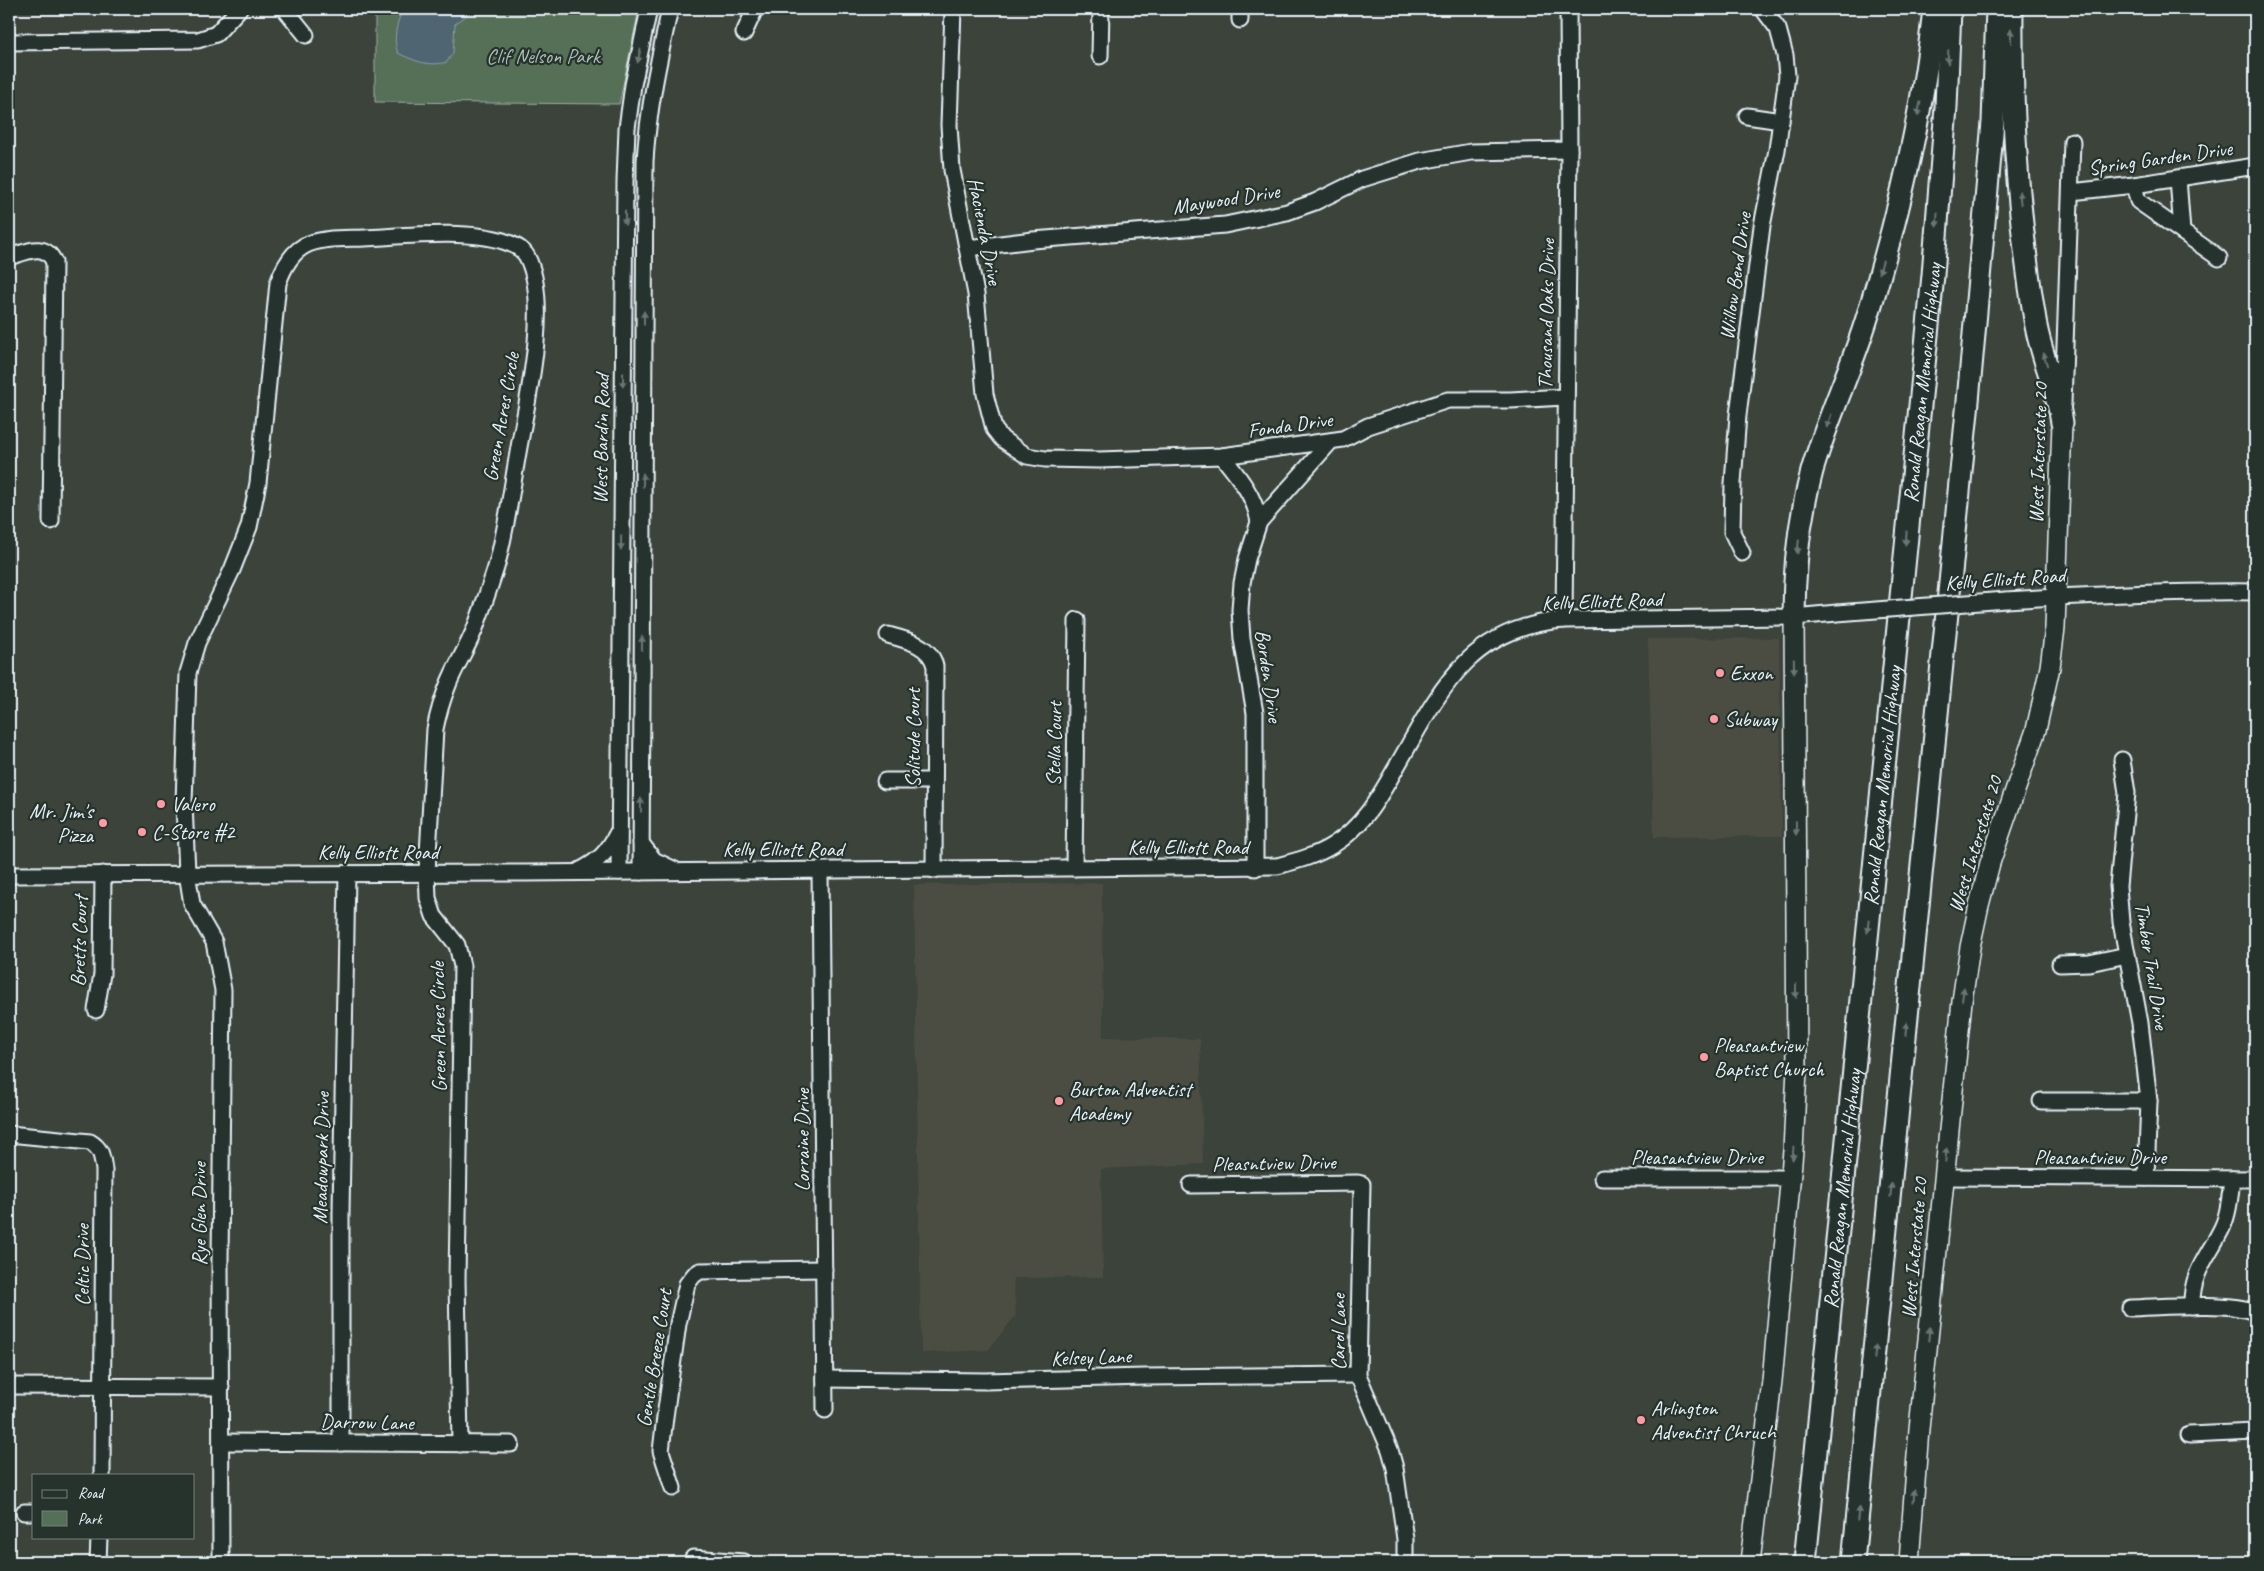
<svg xmlns="http://www.w3.org/2000/svg" width="2264" height="1571" viewBox="0 0 2264 1571" font-family="Caveat,sans-serif">
<rect width="100%" height="100%" fill="#3c433a"/>
<filter id="ink" filterUnits="userSpaceOnUse"><feTurbulence type="fractalNoise" baseFrequency=".02" numOctaves="2"/><feDisplacementMap in="SourceGraphic" scale="10" xChannelSelector="R" yChannelSelector="G"/><feConvolveMatrix kernelMatrix="1 2 1 2 8 2 1 2 1" color-interpolation-filters="sRGB"/></filter>
<g filter="url(#ink)">
<g fill="#4b4e43">
<path d="M1779,638L1782,836L1654,837L1648,639Z"/>
<path d="M1102,883L1103,1037L1200,1039L1203,1164L1101,1169L1103,1277L1013,1278L1016,1315L988,1350L921,1353L914,885Z"/>
</g>
<path fill="#547057" stroke="#9eb0a8" d="M375,9H639L619,104L375,102Z"/>
<path fill="#4f6672" stroke="#8c9ea8" d="M403,9H475L455,24L453,53L447,62C429,67 414,61 398,53C392,40 397,21 403,9Z"/>
<g fill="none" stroke-linecap="round" stroke-linejoin="round">
<g stroke="#e8f1f8" stroke-width="19">
<g id="minor">
<path d="M285,9L306,35"/>
<path d="M953,9L949,125L952,170L976,294L985,394L994,429L1002,439L1027,456L1045,459L1099,460L1222,456L1343,439L1368,426L1448,400H1511L1565,397"/>
<path d="M1240,9V20"/>
<path d="M744,33L755,9"/>
<path d="M9,42L198,40L216,34L239,9"/>
<path d="M1100,56L1101,9"/>
<path d="M1747,116L1781,121"/>
<path d="M2178,178L2182,232"/>
<path d="M2134,185L2138,201L2219,258"/>
<path d="M2071,192L2134,185L2255,166"/>
<path d="M968,248L1033,240L1225,225L1287,212L1315,202L1362,179L1420,161L1471,152L1569,150"/>
<path d="M9,257C26,252 45,241 54,262L51,521"/>
<path d="M2063,404L2072,141"/>
<path d="M1222,456C1238,476 1255,496 1259,522"/>
<path d="M1742,553L1732,532L1733,483L1738,415L1762,226L1777,150L1787,76L1785,55L1778,29L1763,9"/>
<path d="M2006,600C2090,595 2172,591 2255,592"/>
<path d="M1564,620L1569,150L1568,9"/>
<path d="M888,635C907,640 930,645 935,666L934,870"/>
<path d="M2122,760L2127,793L2118,886L2121,922L2140,1023L2149,1101L2146,1178"/>
<path d="M885,781H934"/>
<path d="M641,843L654,860L675,870"/>
<path d="M1074,868L1077,620"/>
<path d="M1255,868V713L1242,639L1240,610L1242,583L1247,559L1259,522L1331,441"/>
<path d="M820,870L825,1410"/>
<path d="M579,871C600,860 607,853 618,832"/>
<path d="M619,872L625,181L627,128L633,85L649,9"/>
<path d="M641,872L645,161C648,109 659,59 670,9"/>
<path d="M9,875L525,873L1277,866C1296,861 1316,856 1333,845C1361,828 1377,801 1393,773C1437,697 1465,627 1564,620L1794,617L1837,613"/>
<path d="M2060,964L2089,963L2127,955"/>
<path d="M96,1010L102,974L103,874"/>
<path d="M2041,1101H2149"/>
<path d="M9,1134L90,1142C102,1149 102,1157 104,1170L102,1475"/>
<path d="M1944,1177L2255,1179"/>
<path d="M1602,1178H1791"/>
<path d="M1362,1184L1358,1375L1390,1450L1395,1468L1405,1539V1562"/>
<path d="M1191,1185L1358,1183"/>
<path d="M2192,1306C2191,1272 2208,1257 2222,1228C2229,1213 2230,1196 2232,1179"/>
<path d="M2130,1308C2165,1307 2224,1301 2255,1312"/>
<path d="M825,1379L985,1381L1145,1377L1358,1375"/>
<path d="M9,1386L221,1387"/>
<path d="M2189,1435L2255,1432"/>
<path d="M221,1442L511,1444"/>
<path d="M341,1443V1212L347,873"/>
<path d="M673,1488L661,1451L665,1417L678,1324L687,1284L694,1275L700,1271L824,1269"/>
<path d="M24,1512H34"/>
<path d="M693,1558L744,1562"/>
<path d="M98,1562L99,1537"/>
<path d="M221,1562L220,1260L223,990L214,942L192,904L187,873L184,804L188,673L197,643L232,570L249,527L258,483L278,283C283,269 290,254 304,246C321,237 346,239 365,238C406,236 467,229 506,242C517,246 525,250 529,261C549,308 528,397 519,447C512,486 507,526 497,564C491,584 484,603 477,623C470,644 456,664 448,685C442,700 438,714 435,729L427,872L428,898L434,916L457,945L462,966L457,1280L460,1444"/>
</g>
</g>
<g stroke="#e8f1f8" stroke-width="22">
<g id="major">
<path d="M1750,1562L1772,1381L1793,1151L1797,1069L1794,617"/>
<path d="M1909,1562L1919,1429L1962,1001L1970,947L1979,905L1990,863L2036,730L2050,667L2055,628L2062,423"/>
</g>
</g>
<g stroke="#e8f1f8" stroke-width="25">
<g id="highway">
<path d="M2012,9C2011,112 2018,217 2035,320C2040,355 2057,387 2062,423"/>
<path d="M1794,617C1794,568 1799,519 1812,471C1827,419 1851,370 1867,318C1898,218 1923,114 1934,9"/>
<path id="s1" d="M1805,1562L1933,275L1946,107L1950,9"/>
<path d="M1853,1562L1968,401L1993,122L1997,9"/>
</g>
</g>
<use href="#minor" stroke="#26332d" stroke-width="15"/>
<use href="#major" stroke="#26332d" stroke-width="19"/>
<use href="#highway" stroke="#26332d" stroke-width="21"/>
<g stroke="#e8f1f8" stroke-width="19" stroke-linecap="butt">
<path id="minor-bridge" d="M1837,613L2006,600"/>
</g>
<use href="#minor-bridge" stroke="#26332d" stroke-width="15"/>
</g>
<defs><path id="oneway-solid" d="M-6-.8H1V-3.2L6.5 0L1 3.2V.8H-6Z" transform="scale(1.25)"/></defs>
<g fill="#6a7674">
<use href="#oneway-solid" transform="translate(2011 36) rotate(-90)"/>
<use href="#oneway-solid" transform="translate(639 56) rotate(102)"/>
<use href="#oneway-solid" transform="translate(1948 57) rotate(92)"/>
<use href="#oneway-solid" transform="translate(1919 109) rotate(102)"/>
<use href="#oneway-solid" transform="translate(2020 198) rotate(-96)"/>
<use href="#oneway-solid" transform="translate(625 218) rotate(90)"/>
<use href="#oneway-solid" transform="translate(1937 220) rotate(94)"/>
<use href="#oneway-solid" transform="translate(1881 267) rotate(105)"/>
<use href="#oneway-solid" transform="translate(644 318) rotate(-90)"/>
<use href="#oneway-solid" transform="translate(2045 359) rotate(-109)"/>
<use href="#oneway-solid" transform="translate(623 380) rotate(91)"/>
<use href="#oneway-solid" transform="translate(1829 421) rotate(110)"/>
<use href="#oneway-solid" transform="translate(643 480) rotate(-90)"/>
<use href="#oneway-solid" transform="translate(1906 538) rotate(96)"/>
<use href="#oneway-solid" transform="translate(621 543) rotate(91)"/>
<use href="#oneway-solid" transform="translate(1798 547) rotate(97)"/>
<use href="#oneway-solid" transform="translate(642 643) rotate(-90)"/>
<use href="#oneway-solid" transform="translate(1794 666) rotate(89)"/>
<use href="#oneway-solid" transform="translate(641 805) rotate(-90)"/>
<use href="#oneway-solid" transform="translate(1796 828) rotate(90)"/>
<use href="#oneway-solid" transform="translate(1868 926) rotate(96)"/>
<use href="#oneway-solid" transform="translate(1796 991) rotate(90)"/>
<use href="#oneway-solid" transform="translate(1963 994) rotate(-82)"/>
<use href="#oneway-solid" transform="translate(1906 1029) rotate(-85)"/>
<use href="#oneway-solid" transform="translate(1793 1153) rotate(94)"/>
<use href="#oneway-solid" transform="translate(1946 1155) rotate(-84)"/>
<use href="#oneway-solid" transform="translate(1891 1190) rotate(-85)"/>
<use href="#oneway-solid" transform="translate(1929 1334) rotate(-84)"/>
<use href="#oneway-solid" transform="translate(1875 1352) rotate(-84)"/>
<use href="#oneway-solid" transform="translate(1914 1496) rotate(-86)"/>
<use href="#oneway-solid" transform="translate(1858 1514) rotate(-84)"/>
</g>
</g>
<g fill="#ff9aa2" stroke="#26332d" stroke-width="2">
<circle cx="1720" cy="673" r="5"/>
<circle cx="1714" cy="719" r="5"/>
<circle cx="161" cy="804" r="5"/>
<circle cx="103" cy="823" r="5"/>
<circle cx="142" cy="832" r="5"/>
<circle cx="1704" cy="1057" r="5"/>
<circle cx="1059" cy="1101" r="5"/>
<circle cx="1641" cy="1420" r="5"/>
</g>
<g text-anchor="middle" dominant-baseline="central" stroke-width="4.5" stroke-linejoin="round" paint-order="stroke">
<g font-size="21" fill="#adbdb8" stroke="#26332d">
<text x="543" y="56">Clif Nelson Park</text>
</g>
<g font-size="21" fill="#e8f1f8" stroke="#26332d">
<text transform="translate(2160 158) rotate(-8)">Spring Garden Drive</text>
<text transform="translate(1226 199) rotate(-9)">Maywood Drive</text>
<text transform="translate(985 231) rotate(79)">Hacienda Drive</text>
<text transform="translate(1735 276) rotate(-82)">Willow Bend Drive</text>
<text transform="translate(1546 314) rotate(-89)">Thousand Oaks Drive</text>
<text stroke="none"><textPath href="#s1" startOffset="1185">Ronald Reagan Memorial Highway</textPath></text>
<text transform="translate(501 417) rotate(-80)">Green Acres Circle</text>
<text transform="translate(1290 425) rotate(-8)">Fonda Drive</text>
<text transform="translate(601 439) rotate(-89)">West Bardin Road</text>
<text transform="translate(2038 453) rotate(-88)">West Interstate 20</text>
<text transform="translate(2005 579) rotate(-4)">Kelly Elliott Road</text>
<text transform="translate(1602 601) rotate(-2)">Kelly Elliott Road</text>
<text transform="translate(1269 676) rotate(82)">Borden Drive</text>
<text transform="translate(913 738) rotate(-90)">Solitude Court</text>
<text transform="translate(1054 744) rotate(-89)">Stella Court</text>
<text stroke="none"><textPath href="#s1" startOffset="780">Ronald Reagan Memorial Highway</textPath></text>
<text transform="translate(1975 844) rotate(-73)">West Interstate 20</text>
<text x="1188" y="847">Kelly Elliott Road</text>
<text x="783" y="849">Kelly Elliott Road</text>
<text x="378" y="852">Kelly Elliott Road</text>
<text transform="translate(79 941) rotate(-88)">Bretts Court</text>
<text transform="translate(2152 966) rotate(81)">Timber Trail Drive</text>
<text transform="translate(438 1027) rotate(-91)">Green Acres Circle</text>
<text transform="translate(802 1140) rotate(-90)">Lorraine Drive</text>
<text x="1697" y="1157">Pleasantview Drive</text>
<text x="2100" y="1157">Pleasantview Drive</text>
<text transform="translate(321 1158) rotate(-89)">Meadowpark Drive</text>
<text transform="translate(1274 1163) rotate(-1)">Pleasntview Drive</text>
<text stroke="none"><textPath href="#s1" startOffset="375">Ronald Reagan Memorial Highway</textPath></text>
<text transform="translate(199 1214) rotate(-90)">Rye Glen Drive</text>
<text transform="translate(1914 1248) rotate(-85)">West Interstate 20</text>
<text transform="translate(82 1265) rotate(-90)">Celtic Drive</text>
<text transform="translate(1338 1332) rotate(-90)">Carol Lane</text>
<text transform="translate(1091 1357) rotate(-2)">Kelsey Lane</text>
<text transform="translate(654 1358) rotate(-81)">Gentle Breeze Court</text>
<text transform="translate(367 1422) rotate(1)">Darrow Lane</text>
</g>
<g font-size="21" fill="#e8f1f8" stroke="#26332d" text-anchor="start">
<text x="1730" y="673">Exxon</text>
<text x="1724" y="719">Subway</text>
<text x="171" y="804">Valero</text>
<text x="93" y="811" text-anchor="end">Mr. Jim's<tspan x="93" dy="24">Pizza</tspan></text>
<text x="152" y="832">C-Store #2</text>
<text x="1714" y="1045">Pleasantview<tspan x="1714" dy="24">Baptist Church</tspan></text>
<text x="1069" y="1089">Burton Adventist<tspan x="1069" dy="24">Academy</tspan></text>
<text x="1651" y="1408">Arlington<tspan x="1651" dy="24">Adventist Chruch</tspan></text>
</g>
</g>
<rect width="2264" height="1571" fill="none" stroke="#26332d" stroke-width="30"/>
<rect x="15" y="15" width="2234" height="1541" fill="none" stroke="#e8f1f8" stroke-width="2" filter="url(#ink)"/>
<rect x="32" y="1474" width="162" height="65" fill="#26332d" stroke="#747f7e"/>
<rect x="42" y="1490" width="25" height="8" fill="#26332d" stroke="#747f7e"/>
<text x="78" y="1498" font-size="15" fill="#e8f1f8">Road</text>
<rect x="42" y="1511" width="25" height="15" fill="#547057" stroke="#747f7e"/>
<text x="78" y="1524" font-size="15" fill="#e8f1f8">Park</text>
</svg>
